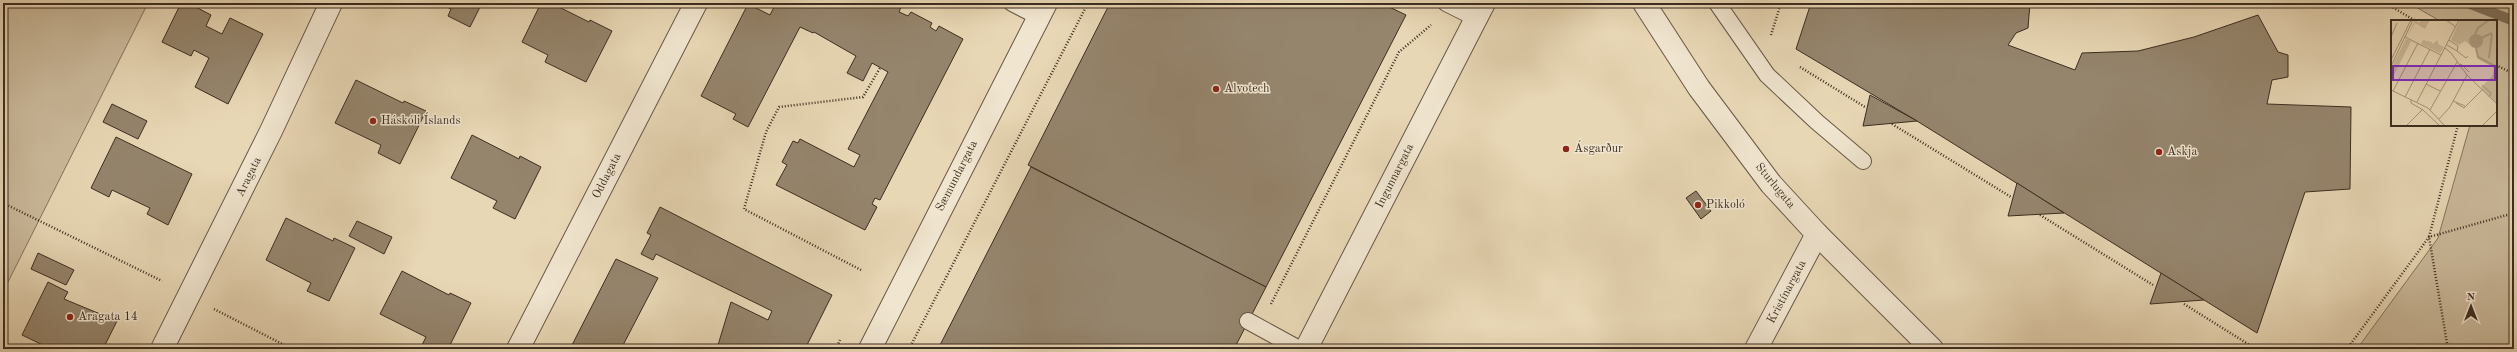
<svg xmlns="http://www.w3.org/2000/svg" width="2517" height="352" viewBox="0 0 2517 352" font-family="'Old Standard TT',serif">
<rect width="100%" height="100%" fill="#e8d7b5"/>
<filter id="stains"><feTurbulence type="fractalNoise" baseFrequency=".005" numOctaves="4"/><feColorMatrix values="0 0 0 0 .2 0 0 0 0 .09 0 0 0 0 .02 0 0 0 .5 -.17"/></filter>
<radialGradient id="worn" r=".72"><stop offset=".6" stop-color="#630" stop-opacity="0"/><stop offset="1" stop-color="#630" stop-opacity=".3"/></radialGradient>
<g fill="#cbba9c" stroke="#84745e">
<path d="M3,3H148L3,292Z"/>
<path d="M2409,3H2514V349H2357L2438,238L2470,125H2496V21H2440Z"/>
</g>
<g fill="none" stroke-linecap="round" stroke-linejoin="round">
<path stroke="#80705b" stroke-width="10" d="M2468,3L2514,21"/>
</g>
<g fill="#95856d" stroke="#3c2d20">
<path d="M181,3H188L211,15L206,26L222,34L230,18L263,34L228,104L195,87L209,58L194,50L191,56L162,42Z"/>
<path d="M439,3H482L470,27L448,16L451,9Z"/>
<path d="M541,3H556L555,5L589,22L590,20L612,31L586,82L545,62L548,55L522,42Z"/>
<path d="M776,3H893L901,7L899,12L908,16L911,12L932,23L930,27L936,31L939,26L963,39L880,200L875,198L872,204L877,207L865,230L776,185L787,165L782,162L793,141L798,143L800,139L854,167L860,155L848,149L888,72L872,63L863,81L847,73L856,56L814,32L813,33L800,27L748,127L733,119L736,114L701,96L748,4L770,15Z"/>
<path d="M1110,3H1381L1406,15L1266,287L1028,165Z"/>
<path d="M1811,3H2030L2028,28L2016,33L2008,45L2075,70L2082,53L2138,51L2194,37L2258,15L2278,52L2288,55V77L2272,80L2267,104L2351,107L2350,189L2305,192L2257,333L1917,121L1796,49Z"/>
<path d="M356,80L403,103L404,101L426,111L400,164L378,153L381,145L335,123Z"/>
<path d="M1870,95L1917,121L1863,126Z"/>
<path d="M112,104L147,121L138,139L103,122Z"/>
<path d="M472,135L519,159L520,156L541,167L515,219L493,208L497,201L451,178Z"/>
<path d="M116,137L192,174L168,225L147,214L150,208L112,190L109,197L91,188Z"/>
<path d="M1031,167L1266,287L1234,349H938Z"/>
<path d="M2017,183L2064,213L2008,216Z"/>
<path d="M1696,191L1711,211L1701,219L1686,198Z"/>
<path d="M660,207L832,295L805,349H753L738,344L736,349H730L718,345L731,302L768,320L772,311L656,254L653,260L641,254L651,235L647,233Z"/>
<path d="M286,218L333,241L334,238L355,248L329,301L307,291L311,283L266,260Z"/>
<path d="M357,221L392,237L384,254L349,236Z"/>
<path d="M38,253L74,270L66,285L31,269Z"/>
<path d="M616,259L658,278L621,349H570Z"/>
<path d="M402,271L449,295L450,293L471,303L448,349H430L422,345L426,337L380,314Z"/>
<path d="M2161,273L2204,300L2150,304Z"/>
<path d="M48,282L68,292L64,299L117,321L103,349H51L22,335Z"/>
</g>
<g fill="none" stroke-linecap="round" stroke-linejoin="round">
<g stroke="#675845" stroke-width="18">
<g id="service">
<path d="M1012,3L1039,17"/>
<path d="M1446,3L1476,18"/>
<path d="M1717,3L1767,75L1817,122L1863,161"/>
<path d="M1248,321L1299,349"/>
</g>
</g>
<g stroke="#675845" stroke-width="24">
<g id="minor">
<path d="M1644,3L1699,88L1771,184L1817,234L1932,349"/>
<path d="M162,349L271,131L331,3"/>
<path d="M518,349L696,3"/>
<path d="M870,349L1046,3"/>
<path d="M1306,349L1484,3"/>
<path d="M1756,349L1817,234"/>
</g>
</g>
<g stroke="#3c2d20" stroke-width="2.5" stroke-dasharray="1 2" stroke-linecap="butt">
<path d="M2385,3L2416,21"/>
<path d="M1771,35L1781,3"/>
<path d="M2496,65L2514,74"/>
<path d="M1800,67L1865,107"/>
<path d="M1892,124L2011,197"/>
<path d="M3,203L162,281"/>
<path d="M2040,215L2153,285"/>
<path d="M861,270L744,209L766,132L779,107L863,97L880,68"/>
<path d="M1271,304L1399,52L1431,25"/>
<path d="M2184,304L2256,349"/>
<path d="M214,309L292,349"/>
<path d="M743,349L745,346"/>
<path d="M836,349L840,340"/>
<path d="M909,349L1088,3"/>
<path d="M2347,349L2429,237L2514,213"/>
<path d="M2448,349L2429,237L2458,125"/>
</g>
<use href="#service" stroke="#f0e5cf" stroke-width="16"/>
<use href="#minor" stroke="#f0e5cf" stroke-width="22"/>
</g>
<g fill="#8f2418" stroke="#f0e5cf" stroke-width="1.5">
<circle cx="1216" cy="89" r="4"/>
<circle cx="373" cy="121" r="4"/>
<circle cx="1566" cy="149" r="4"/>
<circle cx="2159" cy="152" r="4"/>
<circle cx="1698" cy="205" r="4"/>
<circle cx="70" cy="317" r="4"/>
</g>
<g text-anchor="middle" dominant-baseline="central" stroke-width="3" stroke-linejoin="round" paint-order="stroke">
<g font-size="12" fill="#3c2d20" stroke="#f0e5cf" text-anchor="start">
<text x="1224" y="89">Alvotech</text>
<text x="381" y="121">Háskóli Íslands</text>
<text x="1574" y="149">Ásgarður</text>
<text x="2167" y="152">Askja</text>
<text x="1706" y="205">Pikkoló</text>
<text x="78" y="317">Aragata 14</text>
</g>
<g font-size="12" fill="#3c2d20" stroke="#f0e5cf">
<text transform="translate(607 176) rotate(-63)">Oddagata</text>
<text transform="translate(957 176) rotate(-63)">Sæmundargata</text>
<text transform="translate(1395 176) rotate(-63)">Ingunnargata</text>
<text transform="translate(249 177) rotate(-64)">Aragata</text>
<text transform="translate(1775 186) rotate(50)">Sturlugata</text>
<text transform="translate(1787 292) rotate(-62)">Kristínargata</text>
</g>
</g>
<g transform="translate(2391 20)">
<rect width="106" height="106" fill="#e8d7b5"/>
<path d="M24,0L28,3L30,0H39L34,9L24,3L16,17ZM69,0H106V83L90,68L101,56L103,48L87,39L85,29L74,21L68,25L60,20ZM15,19L20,21L0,61V48ZM32,20L41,22V24L47,20V24L53,27L49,33L30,24Z" fill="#cbba9c"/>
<path d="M78 21a7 7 0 1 1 14 0a7 7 0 1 1-14 0Z" fill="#ae9d82"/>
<path fill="none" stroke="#ae9d82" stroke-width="2" d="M84,14L87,8L98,0M90,18L101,13M85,28L87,37L106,47M98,38L101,14"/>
<path fill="none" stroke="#a39379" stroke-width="1" d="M55,0L65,7M0,17L6,3M14,17L50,35M56,25L66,31L67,26L58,20M54,28L60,33L76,55L106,84M66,31L75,38L77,36M0,40L20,0M68,45L70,44L78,52M0,46L22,0M35,64L49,71M91,65L100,73L98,77M0,70L37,88L54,106M2,71L27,23M14,77L39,29M20,80V83L32,90L49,106M62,81L74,86M26,82L68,0M65,83L73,88L91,70M39,90L66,42M48,99L59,87L76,55M15,106L32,89M91,106L106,91"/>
<path fill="#7b2cbf" fill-opacity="0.15" stroke="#7b2cbf" stroke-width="2" d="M2,46H104V60H2Z"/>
<rect width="106" height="106" fill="none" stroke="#3c2d20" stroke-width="2"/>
</g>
<rect width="2517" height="352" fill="none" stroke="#e8d7b5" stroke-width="16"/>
<rect x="4" y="4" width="2509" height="344" fill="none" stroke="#3c2d20" stroke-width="2"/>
<rect x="8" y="8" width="2501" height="336" fill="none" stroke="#3c2d20"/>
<g transform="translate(2471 306)" stroke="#f0e5cf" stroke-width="3" paint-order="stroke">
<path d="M0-3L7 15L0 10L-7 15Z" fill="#3c2d20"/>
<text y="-6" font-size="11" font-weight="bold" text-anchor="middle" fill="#3c2d20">N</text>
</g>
<rect width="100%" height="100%" filter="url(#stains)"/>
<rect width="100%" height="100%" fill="url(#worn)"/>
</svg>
